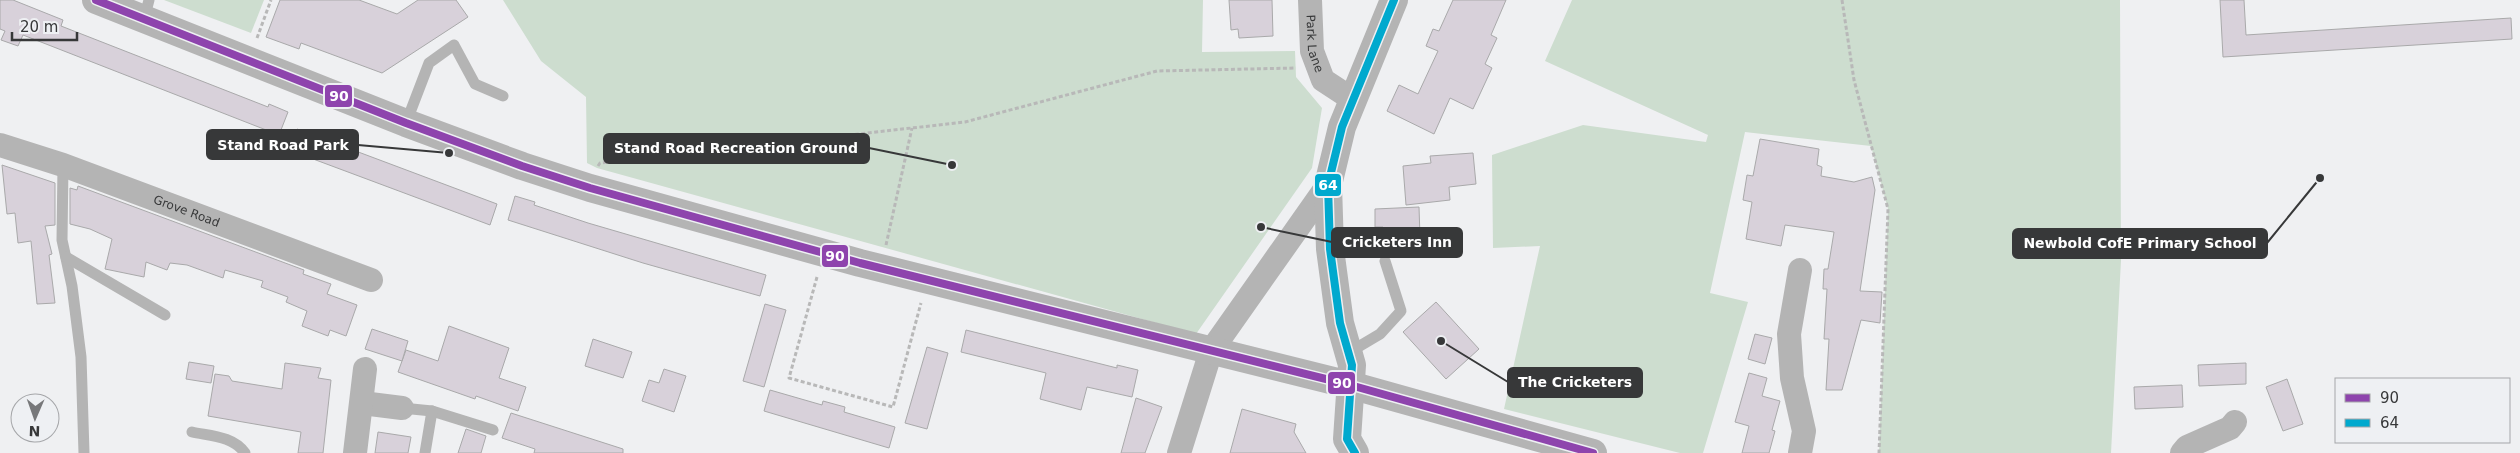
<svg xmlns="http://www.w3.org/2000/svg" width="2520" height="453" viewBox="0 0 2520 453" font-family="'DejaVu Sans',sans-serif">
<rect width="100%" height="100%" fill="#eff0f2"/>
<g fill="#cdddcf">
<path d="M164,0H264L251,33Z"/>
<path d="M503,0H1203L1202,52L1295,51L1296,77L1322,108L1312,168L1196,334L597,168L587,163L586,97L541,61Z"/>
<path d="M1572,0H2120L2121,260L2111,453H1879L1888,209L1871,146L1745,132L1710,293L1748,302L1703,453H1680L1504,409L1540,246L1493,248L1492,155L1583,125L1706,142L1708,135L1545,61Z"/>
</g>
<g fill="#d8d1da" stroke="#a9a9aa">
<path d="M0,0H13L63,20L61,26L268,107L269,104L288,112L279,135L23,35L18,46L1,40L5,31L0,29Z"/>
<path d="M280,0H359L397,14L418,0H456L468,17L382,73L301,43L299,49L266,37Z"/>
<path d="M1229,0H1272L1273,36L1239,38L1238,29L1231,30Z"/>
<path d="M1453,0H1506L1491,35L1497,38L1485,64L1492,68L1473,109L1450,98L1434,134L1387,111L1399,85L1418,94L1438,51L1426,46L1433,29L1439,31Z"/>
<path d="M2220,0H2244L2246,35L2511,18L2512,39L2223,57Z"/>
<path d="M297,129L497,204L490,225L289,150Z"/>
<path d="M1760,139L1819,149L1817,165L1822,167L1821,176L1854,182L1872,177L1875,190L1860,291L1882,292L1880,323L1861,320L1842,390H1826L1829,339H1824L1827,289H1823L1824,269H1828L1834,232L1785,225L1781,246L1746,239L1752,202L1743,200L1747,175L1753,176Z"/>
<path d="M1473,153L1476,184L1449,187L1450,200L1406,205L1403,166L1431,163L1430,156Z"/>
<path d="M2,165L55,183V225L45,226L52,254L49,255L55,303L37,304L31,241L18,243L15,213L7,214Z"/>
<path d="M78,186L304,270L303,274L331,284L327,294L357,305L346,336L330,330L328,336L302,326L307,311L286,302L288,297L261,287L263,281L225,270L223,278L187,265L170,263L167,270L146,262L144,277L105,269L112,239L90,229L70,224V188L77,190Z"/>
<path d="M515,196L535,202L534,205L588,223L766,275L760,296L643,263L508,220Z"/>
<path d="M1419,207L1420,237H1384L1383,227H1375V209Z"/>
<path d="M1436,302L1479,349L1446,379L1403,332Z"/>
<path d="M765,304L786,310L764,387L743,381Z"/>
<path d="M449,326L509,348L499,378L526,387L518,411L476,396L475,399L398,372L406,350L438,361Z"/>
<path d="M372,329L408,341L402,361L365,349Z"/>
<path d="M966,330L1117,368V365L1138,370L1132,397L1087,387L1081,410L1040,399L1046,373L961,352Z"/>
<path d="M1755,334L1772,338L1765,364L1748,359Z"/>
<path d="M593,339L632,352L623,378L585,366Z"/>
<path d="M927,347L948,353L927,429L905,423Z"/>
<path d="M189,362L214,366L211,383L186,379Z"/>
<path d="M285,363L321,368L318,378L331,380L323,453H298L301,432L208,416L215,374L229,376L232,381L282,389Z"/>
<path d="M2246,363V384L2199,386L2198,365Z"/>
<path d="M664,369L686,376L674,412L642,401L649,380L659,383Z"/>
<path d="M1749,373L1767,378L1762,396L1780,401L1772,430L1775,431L1769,453H1742L1749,426L1735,422Z"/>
<path d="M2287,379L2303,424L2283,431L2266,387Z"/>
<path d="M2182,385L2183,407L2135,409L2134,387Z"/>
<path d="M770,390L822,405L823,401L845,407L844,412L895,427L889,448L764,411Z"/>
<path d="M1136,398L1162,407L1145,453H1121Z"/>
<path d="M1242,409L1296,424L1294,432L1306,453H1230Z"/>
<path d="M511,413L623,449V453H534L535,449L502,438Z"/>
<path d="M466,429L486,436L481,453H458Z"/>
<path d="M378,432L411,437L408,453H375Z"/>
</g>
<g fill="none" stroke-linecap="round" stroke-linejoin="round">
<g stroke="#b8b8b8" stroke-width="3" stroke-dasharray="4 2.5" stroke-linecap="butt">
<path d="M1842,0L1854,80L1888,209L1879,453"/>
<path d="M257,38L271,0"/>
<path d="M598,166L600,163L965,122L1157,71L1296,68"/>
<path d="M886,245L912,128"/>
<path d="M817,277L789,378L893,407L921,303"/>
</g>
<g stroke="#b4b4b4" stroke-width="11">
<path d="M144,19L149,0"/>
<path d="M406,123L429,63L454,45L475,84L503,96"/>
<path d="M63,165L62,240L72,286L81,357L84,453"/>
<path d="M66,257L165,315"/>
<path d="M1348,353L1380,334L1401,311L1385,261"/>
<path d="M402,408L432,411L493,430"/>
<path d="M192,432C210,436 233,436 245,453"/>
<path d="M425,453L432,411"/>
</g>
<g stroke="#b4b4b4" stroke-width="24">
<path id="s1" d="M1310,0L1312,51L1323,80L1352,99"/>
<path id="s2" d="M0,145L63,165L371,280"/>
<path d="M362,403L402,408"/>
<path d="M355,453L365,369"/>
<path d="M1179,453L1211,351L1328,185"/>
<path d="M1800,453L1804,431L1792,378L1789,334L1800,270"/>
<path d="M2182,453L2187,447L2230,428L2235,422"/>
</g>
<g stroke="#b4b4b4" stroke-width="28">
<path d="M96,0L406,123L522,166L590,188L860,263L1350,385L1593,453"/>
<path d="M1355,453L1347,439L1352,365L1340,323L1330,249L1328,185L1342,127L1394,0"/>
</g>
<g stroke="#eef0f3" stroke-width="11">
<path id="bus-1" d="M96,0L406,123L522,166L590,188L860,263L1350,385L1593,453"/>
</g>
<g stroke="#eef0f3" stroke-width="11">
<path id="bus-2" d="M1355,453L1347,439L1352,365L1340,323L1330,249L1328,185L1342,127L1394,0"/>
</g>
<use href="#bus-1" stroke="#8e44ad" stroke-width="8"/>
<use href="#bus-2" stroke="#00a9ce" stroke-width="8"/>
</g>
<g text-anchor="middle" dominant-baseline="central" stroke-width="4.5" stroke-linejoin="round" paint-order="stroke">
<g font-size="12" fill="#373839" stroke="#eef0f3">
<text stroke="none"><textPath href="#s1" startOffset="44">Park Lane</textPath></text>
<text stroke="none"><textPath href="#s2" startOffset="198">Grove Road</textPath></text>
</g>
</g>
<path fill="none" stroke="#373839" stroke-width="2" d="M449 153L358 145M952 165L869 148M1261 227L1332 242M2320 178L2267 243M1441 341L1508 382"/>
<g fill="#373839" stroke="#eef0f3" stroke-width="2">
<circle cx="449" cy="153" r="5"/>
<circle cx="952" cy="165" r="5"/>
<circle cx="1261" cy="227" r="5"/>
<circle cx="2320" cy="178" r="5"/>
<circle cx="1441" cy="341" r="5"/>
</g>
<g fill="#373839" stroke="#373839" stroke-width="2">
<rect x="207" y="130" width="151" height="29" rx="5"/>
<rect x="604" y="134" width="265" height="29" rx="5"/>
<rect x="1332" y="228" width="130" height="29" rx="5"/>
<rect x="2013" y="229" width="254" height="29" rx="5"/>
<rect x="1508" y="368" width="134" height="29" rx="5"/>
</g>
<g font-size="14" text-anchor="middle" font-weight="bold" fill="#fff">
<text x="283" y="150">Stand Road Park</text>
<text x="736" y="153">Stand Road Recreation Ground</text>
<text x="1397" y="247">Cricketers Inn</text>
<text x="2140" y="248">Newbold CofE Primary School</text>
<text x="1575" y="387">The Cricketers</text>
</g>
<g stroke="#eef0f3" stroke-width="2">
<rect x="324" y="84" width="29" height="24" rx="5" fill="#8e44ad"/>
<rect x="1314" y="173" width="28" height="24" rx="5" fill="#00a9ce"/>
<rect x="821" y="244" width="28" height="24" rx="5" fill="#8e44ad"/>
<rect x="1327" y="371" width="29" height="24" rx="5" fill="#8e44ad"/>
</g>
<g font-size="14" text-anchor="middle" font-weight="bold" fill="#fff">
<text x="339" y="101">90</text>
<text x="1328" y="190">64</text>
<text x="835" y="261">90</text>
<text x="1342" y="388">90</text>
</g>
<rect x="2335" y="378" width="175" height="65" fill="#eef0f3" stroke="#a5a6a9"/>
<rect x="2345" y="394" width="25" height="8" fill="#8e44ad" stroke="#a5a6a9"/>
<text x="2380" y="403" font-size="15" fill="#373839">90</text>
<rect x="2345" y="419" width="25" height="8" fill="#00a9ce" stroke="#a5a6a9"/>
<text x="2380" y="428" font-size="15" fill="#373839">64</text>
<g transform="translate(35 418) rotate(182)"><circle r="24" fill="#eef0f3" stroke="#a5a6a9"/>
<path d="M0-4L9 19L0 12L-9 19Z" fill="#77787a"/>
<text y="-8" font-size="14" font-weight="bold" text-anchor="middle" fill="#373839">N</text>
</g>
<path d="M12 32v8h65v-8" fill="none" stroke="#373839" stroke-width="2.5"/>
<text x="20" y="32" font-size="15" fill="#373839" stroke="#eef0f3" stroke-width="4" paint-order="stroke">20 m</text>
</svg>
